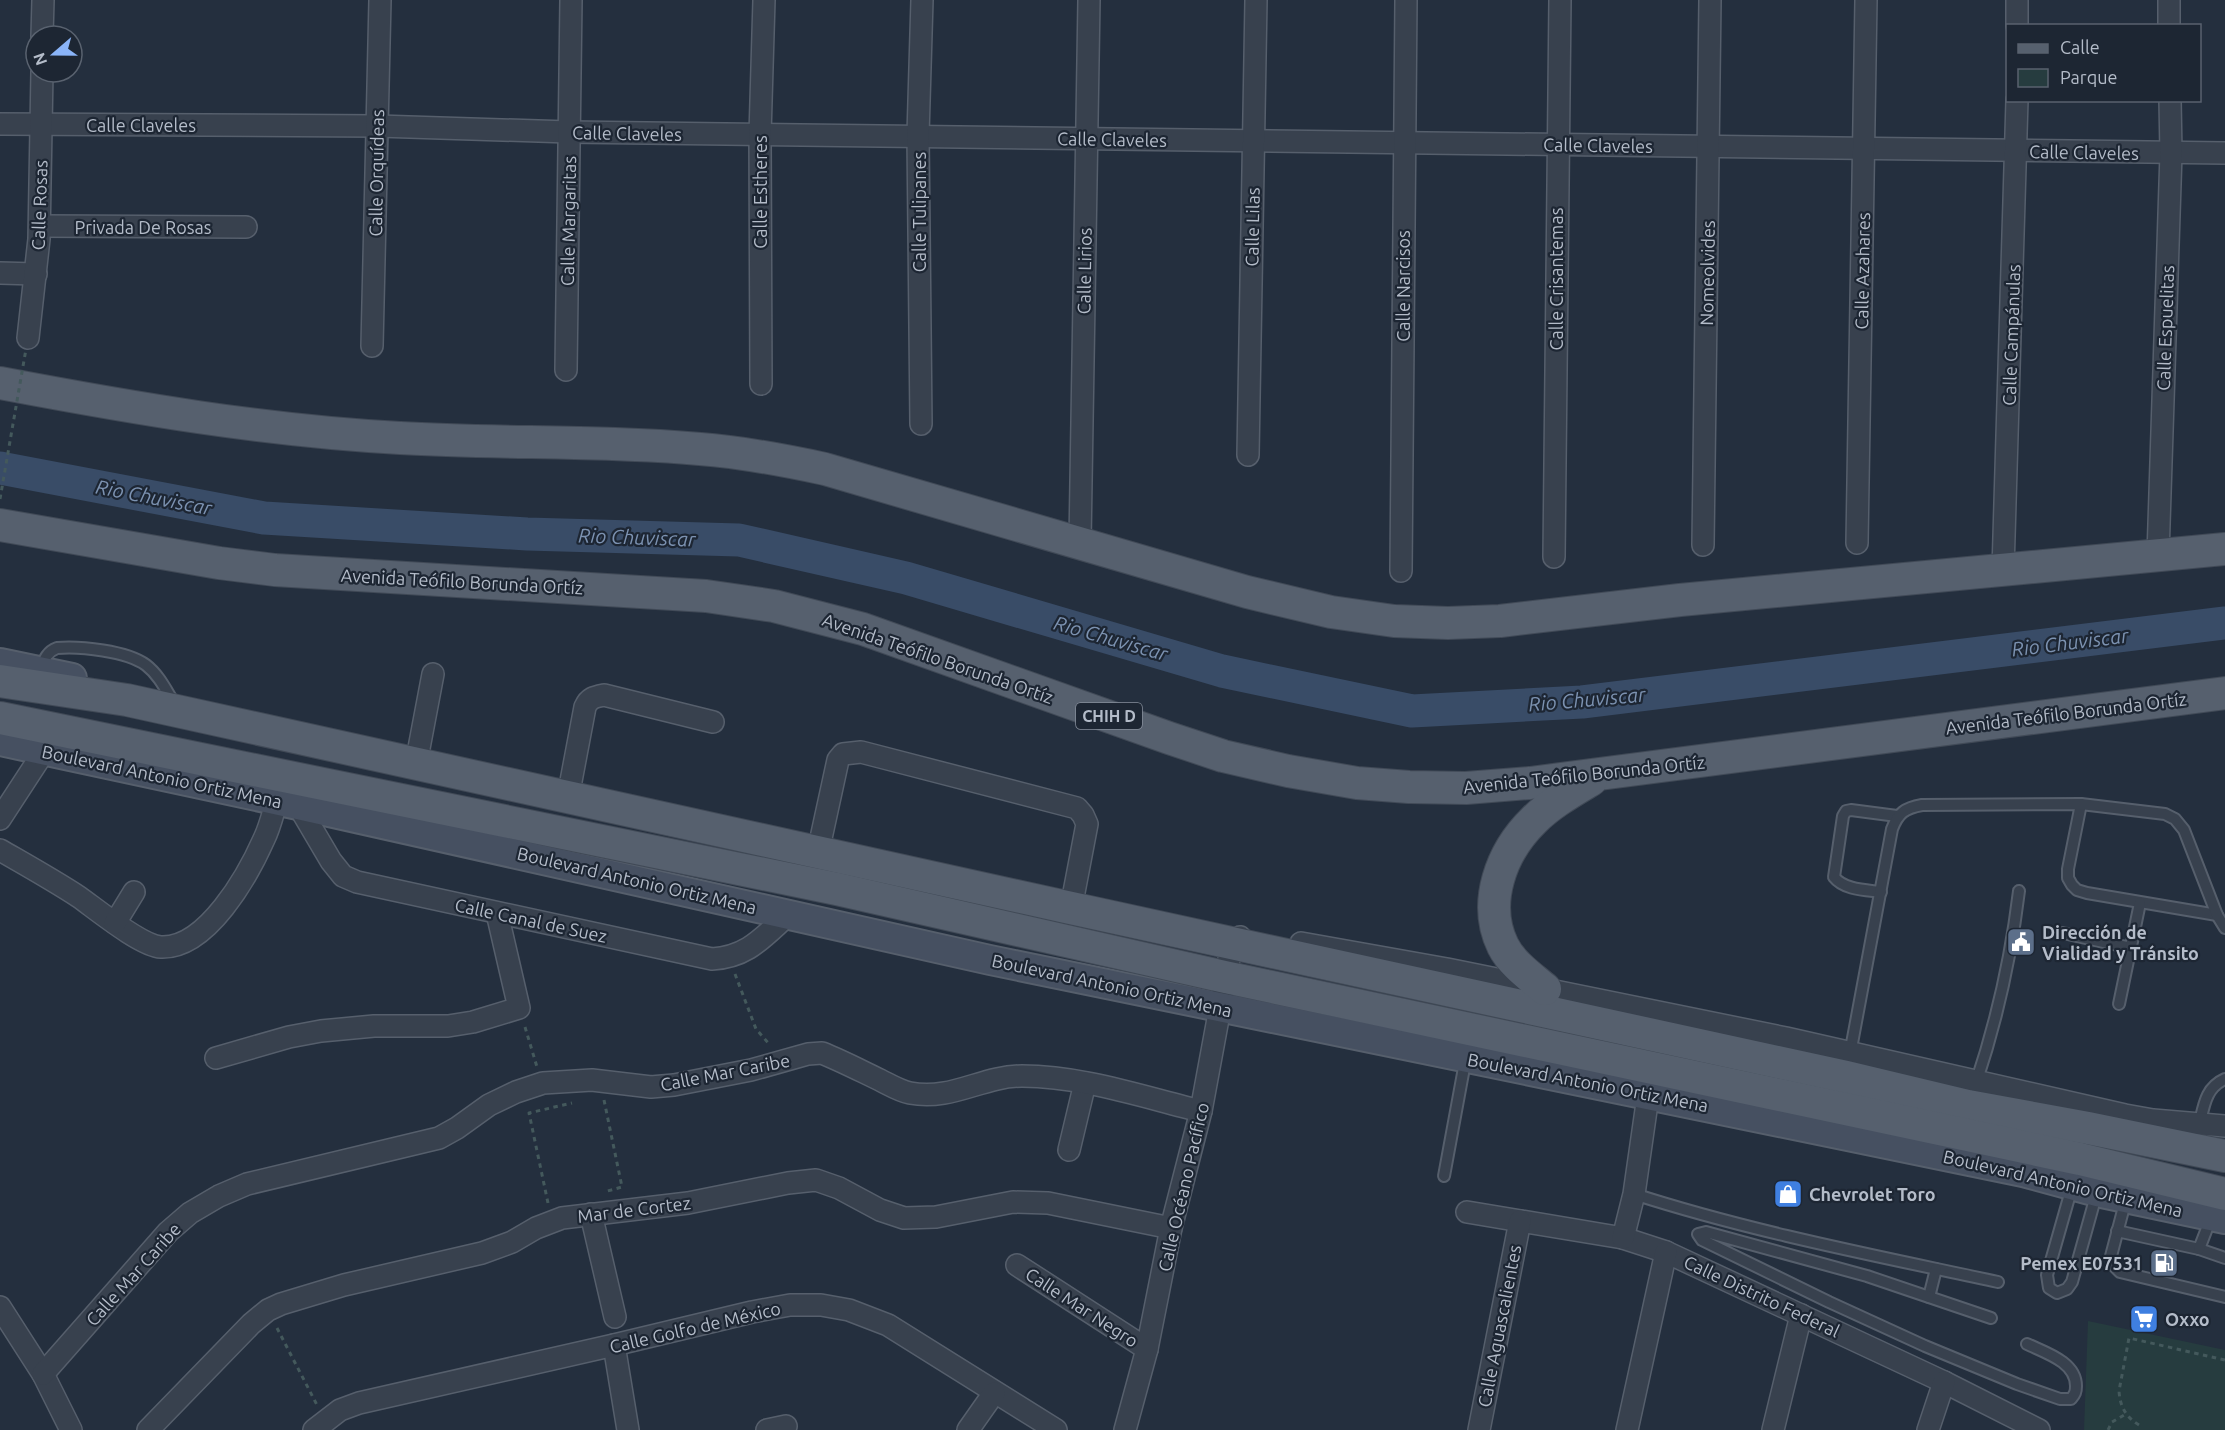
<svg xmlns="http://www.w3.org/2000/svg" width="2225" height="1430" viewBox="0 0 2225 1430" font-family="Ubuntu,sans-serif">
<rect width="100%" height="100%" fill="#242f3e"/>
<path fill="#263c3f" d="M2088,1321L2225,1350V1430H2084Z"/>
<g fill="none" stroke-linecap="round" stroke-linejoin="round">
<path stroke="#394c67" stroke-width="33" d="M0,468L264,518L527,534L739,540L906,578L1222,671L1412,711L1582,702L2225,623"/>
<g stroke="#565f6c" stroke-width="14">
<g id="lane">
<path d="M40,671C44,661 46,652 57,648C80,646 127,651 146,665C159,675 166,690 174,703"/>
<path d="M2081,804L2068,869V878L2072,885L2077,890L2087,893L2217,915"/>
<path d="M1881,892C1866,890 1844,890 1834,877L1843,816L1846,811L1851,810L1897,816"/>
<path d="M2063,933L2131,948"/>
<path d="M2119,1004L2140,903"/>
<path d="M1850,1054L1892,829C1898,813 1905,808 1922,805L2081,804L2165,814L2175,819L2184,830L2217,915L2225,928"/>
<path d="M1976,1083C1997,1020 2011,957 2019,891"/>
<path d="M2199,1126C2204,1106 2205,1088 2225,1079"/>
<path d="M1444,1176L1466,1057"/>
<path d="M2072,1187L2047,1275L2049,1288L2057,1293L2067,1289L2072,1282L2097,1192"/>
<path d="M1634,1194C1752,1232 1877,1256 1998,1282"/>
<path d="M2126,1199L2111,1256L2113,1265L2120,1272L2225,1297"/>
<path d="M2117,1231L2199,1249L2225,1258"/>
<path d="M2199,1249L2211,1218"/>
<path d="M1929,1297L1936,1269"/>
<path d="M1991,1318L1867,1276L1706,1232L1698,1234L1702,1240L1829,1302L1925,1346L2017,1384L2060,1399H2071C2075,1394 2076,1392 2076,1386C2076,1362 2046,1353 2027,1344"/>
</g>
</g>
<g stroke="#565f6c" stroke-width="24">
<g id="street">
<path d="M2169,0V26"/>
<path d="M2017,26V0"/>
<path d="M42,36L43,0"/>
<path d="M0,124L378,126L569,132L2225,153"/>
<path d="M40,226L246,227"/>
<path d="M0,273L36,274"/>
<path d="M28,338L39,239L42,72"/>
<path d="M372,346L380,0"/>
<path d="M566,370L571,0"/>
<path d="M761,384L760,135L764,0"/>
<path d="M921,424L918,135L922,0"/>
<path d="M1248,455L1256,0"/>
<path d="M1080,542L1089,0"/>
<path d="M1857,543L1866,0"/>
<path d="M1703,545L1710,0"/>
<path d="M2158,555L2171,153L2170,100"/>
<path d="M1554,557L1560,0"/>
<path d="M2003,570L2017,100"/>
<path d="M1401,571L1406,0"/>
<path d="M416,764L433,674"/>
<path d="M568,797L585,707C589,698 594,697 604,695L713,722"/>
<path d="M298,805L331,861L343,876L357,882L712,959C748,957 763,937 789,914"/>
<path d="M0,819L45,750"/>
<path d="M0,850C26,865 53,880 79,897C96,909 141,946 161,947C207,949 248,875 264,839C270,827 273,813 277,800"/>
<path d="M818,852L838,760L843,754L861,752L1077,808L1083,815L1087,824L1071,908"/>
<path d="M115,923L134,892"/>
<path d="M1301,943L1447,969L1786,1038L2125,1115L2153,1120L2225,1126"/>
<path d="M216,1058L289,1037L321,1031L374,1026H448L473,1022L519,1008L497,913"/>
<path d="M1069,1150L1085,1083"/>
<path d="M1467,1212L1623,1238L1666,1252L1944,1382L2039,1430"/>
<path d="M591,1214L615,1317"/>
<path d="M1623,1238L1634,1194L1650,1082"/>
<path d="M1017,1265L1147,1349"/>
<path d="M0,1307L43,1374L71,1430"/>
<path d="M614,1345L628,1430"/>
<path d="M43,1374L168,1232L190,1213L219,1196L247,1184L439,1138L457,1128L489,1105L516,1092L543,1083L592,1080L651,1087L674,1085L751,1070L808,1054L822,1053C842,1061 861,1071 880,1080C890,1085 900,1091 910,1093C952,1101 982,1076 1022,1076C1082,1076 1143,1097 1201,1111"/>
<path d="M148,1430L251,1324L268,1310L281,1304L344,1285L482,1253L512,1242L536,1228L562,1218L688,1203L788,1183L816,1180L839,1188L880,1210L904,1218L936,1217L1013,1202L1048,1203L1171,1228"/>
<path d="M314,1430L340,1410L359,1403L614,1345L752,1312L790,1305H821L849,1310L888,1325L1056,1430"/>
<path d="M767,1430L786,1426"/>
<path d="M968,1430L994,1393"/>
<path d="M1125,1430L1147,1349L1171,1228L1201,1111L1232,943L1240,937"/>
<path d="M1479,1430L1520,1221"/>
<path d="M1627,1430L1666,1252"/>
<path d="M1773,1430L1801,1315"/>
<path d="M1928,1430L1944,1382"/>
</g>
</g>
<g stroke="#565f6c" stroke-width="32">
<g id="secondary">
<path d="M0,663L72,678"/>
<path d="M0,741L298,805L990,960L2023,1172L2097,1192L2225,1219"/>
</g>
</g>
<g stroke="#414a57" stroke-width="34">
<g id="primary">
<path d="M0,383C132,408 266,431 400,438C500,444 600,440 700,449C742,452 783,460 825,469L1247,592L1331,612L1394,621L1448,623L1500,621L1680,600L2225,549"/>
<path d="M0,525L219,563L275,570L706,596L774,606L863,629L1169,738L1223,756L1288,771L1357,783L1409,787L1466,788L1530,783L2225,693"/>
<path d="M0,681L127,700L1071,908L1846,1077L1968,1106L2088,1128L2225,1156"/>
<path d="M0,718L837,889L1225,977L2080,1159L2225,1194"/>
<path d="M1545,989C1531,977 1512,964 1503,946C1482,903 1501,852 1534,820C1550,804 1571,792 1591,780"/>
</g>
</g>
<g stroke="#44595c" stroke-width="3" stroke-dasharray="4.5 4.5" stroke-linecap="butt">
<path d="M735,974L756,1029L770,1045"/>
<path d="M525,1027L537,1067"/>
<path d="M604,1100L622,1187L604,1192"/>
<path d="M548,1203L529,1113L572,1103"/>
<path d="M277,1328L317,1405"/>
<path d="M2139,1425C2126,1417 2120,1407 2119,1391L2129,1338L2225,1360"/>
<path d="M2108,1430L2112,1422L2126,1414"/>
</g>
<use href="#lane" stroke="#38414e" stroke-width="10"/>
<use href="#street" stroke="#38414e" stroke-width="21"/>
<use href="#secondary" stroke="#465061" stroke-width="28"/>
<use href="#primary" stroke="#56606e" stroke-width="32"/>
<path stroke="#44595c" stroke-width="3" stroke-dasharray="4.5 4.5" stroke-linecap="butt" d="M0,499L26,349"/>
</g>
<defs>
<g id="civic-square" transform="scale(1.5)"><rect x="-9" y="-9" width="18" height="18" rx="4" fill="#5c6f8a" stroke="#1d2633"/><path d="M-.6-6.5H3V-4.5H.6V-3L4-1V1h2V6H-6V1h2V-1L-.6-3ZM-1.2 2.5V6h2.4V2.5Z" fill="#fff"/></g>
<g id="shop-square" transform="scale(1.5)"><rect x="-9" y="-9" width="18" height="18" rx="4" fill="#3f7fe0" stroke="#1d2633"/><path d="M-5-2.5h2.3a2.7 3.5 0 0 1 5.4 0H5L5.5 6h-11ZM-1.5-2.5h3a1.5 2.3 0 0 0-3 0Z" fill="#fff"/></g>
<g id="fuel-square" transform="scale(1.5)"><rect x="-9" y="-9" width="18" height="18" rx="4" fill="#5c6f8a" stroke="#1d2633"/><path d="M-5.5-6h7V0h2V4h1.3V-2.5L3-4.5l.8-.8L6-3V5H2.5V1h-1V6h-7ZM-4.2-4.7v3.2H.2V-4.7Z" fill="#fff"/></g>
<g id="supermarket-square" transform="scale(1.5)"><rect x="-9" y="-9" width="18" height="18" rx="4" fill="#3f7fe0" stroke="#1d2633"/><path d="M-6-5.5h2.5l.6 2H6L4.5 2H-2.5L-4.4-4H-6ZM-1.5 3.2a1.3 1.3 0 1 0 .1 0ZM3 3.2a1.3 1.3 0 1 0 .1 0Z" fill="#fff"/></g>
</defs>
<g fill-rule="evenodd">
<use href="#civic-square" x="2021" y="942"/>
<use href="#shop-square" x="1788" y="1194"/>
<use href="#fuel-square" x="2164" y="1263"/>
<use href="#supermarket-square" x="2144" y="1319"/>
</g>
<g text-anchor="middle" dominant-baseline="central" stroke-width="4.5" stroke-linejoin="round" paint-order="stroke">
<rect fill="#1d2633" stroke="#878f9c" stroke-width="1.5" x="1076" y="703" width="66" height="26" rx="4.5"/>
<g font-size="16" font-weight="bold" fill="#b4bcc9">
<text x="1109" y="716">CHIH D</text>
</g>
<g font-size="18" fill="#b4bcc9" stroke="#1d2633">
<text x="141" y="125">Calle Claveles</text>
<text transform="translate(627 133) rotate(1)">Calle Claveles</text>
<text transform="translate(1112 139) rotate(1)">Calle Claveles</text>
<text transform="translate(1598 145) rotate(1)">Calle Claveles</text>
<text transform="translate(2084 152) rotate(1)">Calle Claveles</text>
<text transform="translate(376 173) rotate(-89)">Calle Orquídeas</text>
<text transform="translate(760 192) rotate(-90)">Calle Estheres</text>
<text transform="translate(39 205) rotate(-88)">Calle Rosas</text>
<text transform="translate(919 212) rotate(-90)">Calle Tulipanes</text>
<text transform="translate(568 221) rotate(-89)">Calle Margaritas</text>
<text x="143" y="227">Privada De Rosas</text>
<text transform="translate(1252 227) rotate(-89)">Calle Lilas</text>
<text transform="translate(1084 271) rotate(-89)">Calle Lirios</text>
<text transform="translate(1862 271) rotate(-89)">Calle Azahares</text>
<text transform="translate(1707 273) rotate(-89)">Nomeolvides</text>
<text transform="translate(1556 279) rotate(-90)">Calle Crisantemas</text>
<text transform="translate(1403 286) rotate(-90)">Calle Narcisos</text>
<text transform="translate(2165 328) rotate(-88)">Calle Espuelitas</text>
<text transform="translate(2011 335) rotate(-88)">Calle Campánulas</text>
<text transform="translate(462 581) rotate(3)">Avenida Teófilo Borunda Ortíz</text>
<text transform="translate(938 658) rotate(19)">Avenida Teófilo Borunda Ortíz</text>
<text transform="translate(2066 713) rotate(-7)">Avenida Teófilo Borunda Ortíz</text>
<text transform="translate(1584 774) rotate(-6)">Avenida Teófilo Borunda Ortíz</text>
<text transform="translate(162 776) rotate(12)">Boulevard Antonio Ortiz Mena</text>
<text transform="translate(637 880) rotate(13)">Boulevard Antonio Ortiz Mena</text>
<text transform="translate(531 920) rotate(12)">Calle Canal de Suez</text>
<text transform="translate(1112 985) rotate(12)">Boulevard Antonio Ortiz Mena</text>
<text transform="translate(725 1072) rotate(-11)">Calle Mar Caribe</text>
<text transform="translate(1588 1082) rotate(11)">Boulevard Antonio Ortiz Mena</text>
<text transform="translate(2063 1183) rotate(13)">Boulevard Antonio Ortiz Mena</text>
<text transform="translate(1183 1187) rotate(-77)">Calle Océano Pacífico</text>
<text transform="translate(634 1209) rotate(-7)">Mar de Cortez</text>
<text transform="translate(133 1274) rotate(-48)">Calle Mar Caribe</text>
<text transform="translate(1762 1296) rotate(25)">Calle Distrito Federal</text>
<text transform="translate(1082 1307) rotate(33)">Calle Mar Negro</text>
<text transform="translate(1499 1326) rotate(-79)">Calle Aguascalientes</text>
<text transform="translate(695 1327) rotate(-13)">Calle Golfo de México</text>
</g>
<g font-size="18" font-weight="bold" fill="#b4bcc9" stroke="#1d2633" text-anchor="start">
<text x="2042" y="932">Dirección de<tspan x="2042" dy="21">Vialidad y Tránsito</tspan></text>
<text x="1809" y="1194">Chevrolet Toro</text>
<text x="2143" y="1263" text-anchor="end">Pemex E07531</text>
<text x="2165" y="1319">Oxxo</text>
</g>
<g font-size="20" font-style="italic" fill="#7c92b1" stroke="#1d2633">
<text transform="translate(154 497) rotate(11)">Rio Chuviscar</text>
<text transform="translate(637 537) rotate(2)">Rio Chuviscar</text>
<text transform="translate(1111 638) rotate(16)">Rio Chuviscar</text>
<text transform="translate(2070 642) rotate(-7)">Rio Chuviscar</text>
<text transform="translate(1587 699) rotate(-5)">Rio Chuviscar</text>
</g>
</g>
<rect x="2006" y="24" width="195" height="78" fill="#1d2633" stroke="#59626f" stroke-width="1.5"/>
<rect x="2018" y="44" width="30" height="9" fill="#56606e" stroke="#59626f" stroke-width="1.5"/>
<text x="2060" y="54" font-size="18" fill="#b4bcc9">Calle</text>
<rect x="2018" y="69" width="30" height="18" fill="#263c3f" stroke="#59626f" stroke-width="1.5"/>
<text x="2060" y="84" font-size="18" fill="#b4bcc9">Parque</text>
<g transform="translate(54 54) rotate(250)"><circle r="28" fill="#1d2633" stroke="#59626f" stroke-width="1.5"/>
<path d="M0-4.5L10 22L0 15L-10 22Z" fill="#8ab4f8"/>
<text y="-9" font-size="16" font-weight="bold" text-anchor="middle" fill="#b4bcc9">N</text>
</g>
</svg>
